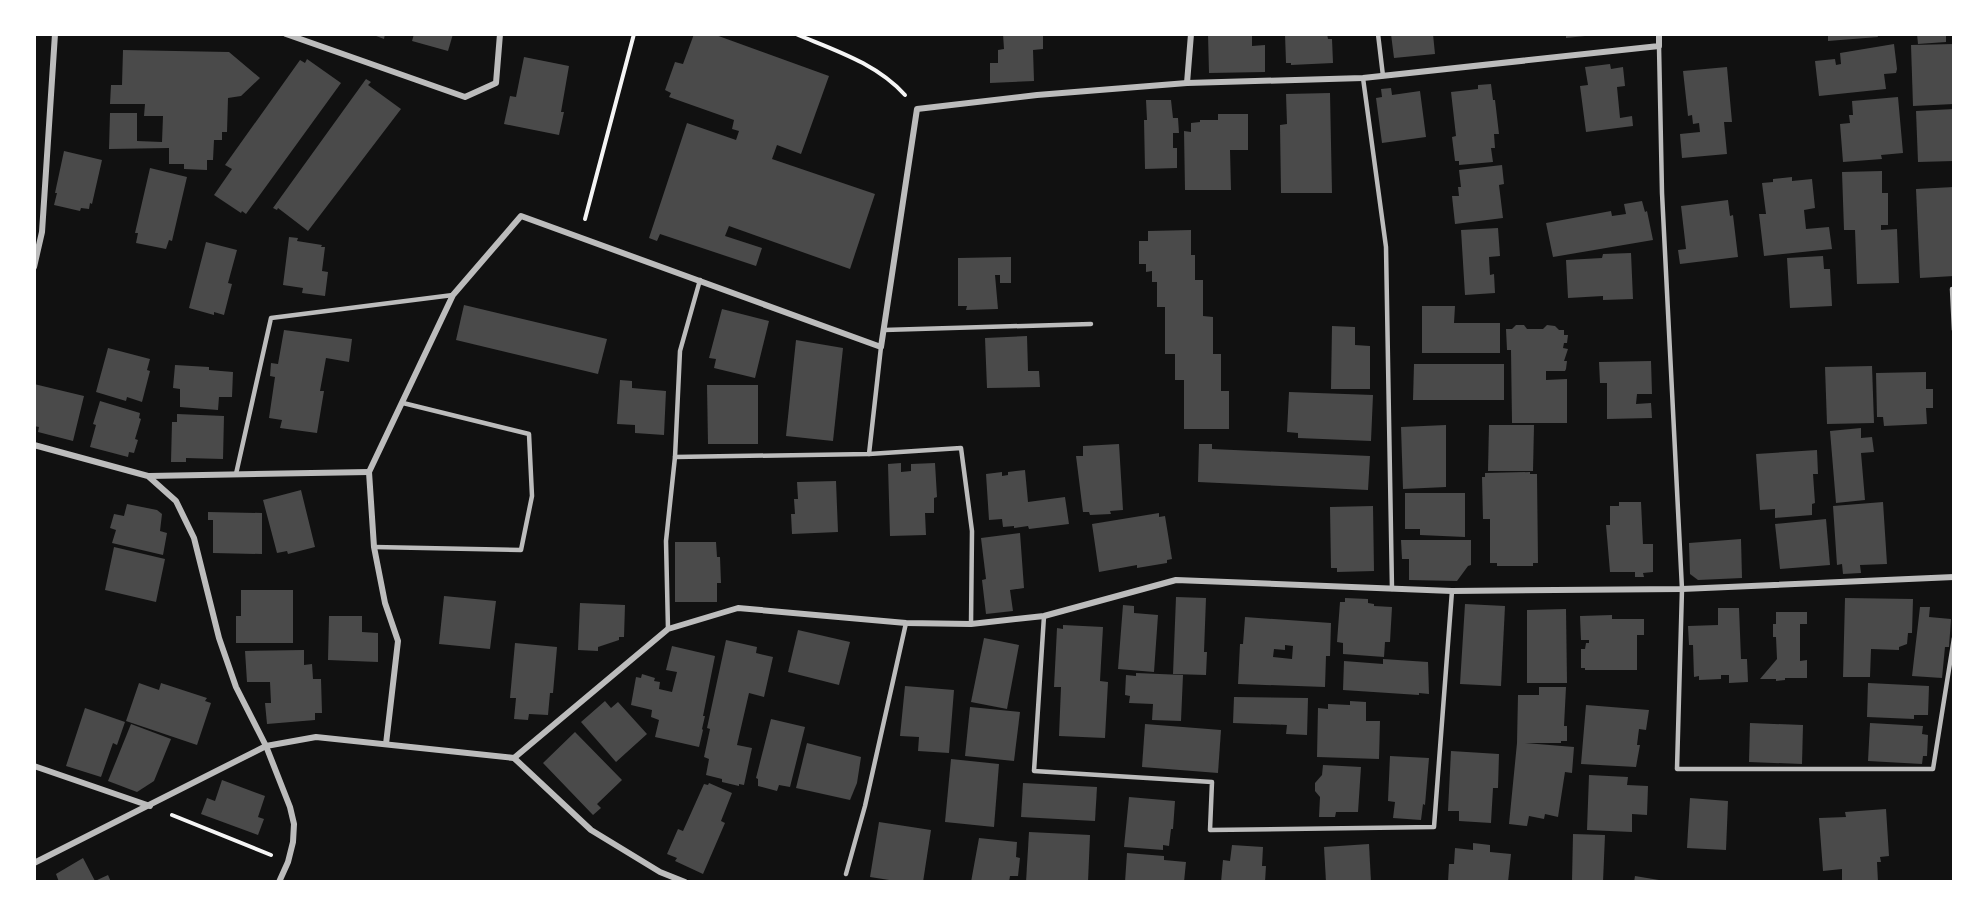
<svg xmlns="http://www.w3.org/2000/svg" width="1988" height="916" viewBox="0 0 1988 916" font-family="'Work Sans',sans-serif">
<rect width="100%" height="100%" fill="#111"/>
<g fill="#4a4a4a" fill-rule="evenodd">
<path d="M371,34H385L384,39Z"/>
<path d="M414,34H453L448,51L412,41Z"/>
<path d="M694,34H713L829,76L801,154L777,145L772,159L875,194L850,269L729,226L725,236L762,248L756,266L660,234L657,241L649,238L687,123L736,140L739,131L732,129L734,120L669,97L671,93L665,90L675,62L683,64Z"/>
<path d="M1003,34H1043V49L1033,50L1034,81L990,83V63H998V50L1004,49Z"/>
<path d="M1208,34H1252V46L1265,45V72L1209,73Z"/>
<path d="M1285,34H1327L1328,39H1332L1333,63L1291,65V63H1286Z"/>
<path d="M1391,34H1433L1435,54L1394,58Z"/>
<path d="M1566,34H1585V36L1566,38Z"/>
<path d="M1828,34H1877L1878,37L1828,41Z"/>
<path d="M1917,34H1946V42L1918,44Z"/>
<path d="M1894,44L1897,69L1896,73L1884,74L1886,89L1819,96L1815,61L1835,59L1836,65L1841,64L1840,53Z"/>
<path d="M1954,44V104L1913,106L1911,45Z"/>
<path d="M123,50L229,52L260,78L241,96L228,98L227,132H222V140H214L213,160H207V170L184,169V164H169V148L109,149L110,113H137V141L162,142L163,116H144L145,104H110L111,85H122Z"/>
<path d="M524,57L569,66L561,112H564L559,135L504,124L510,96L516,97Z"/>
<path d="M307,59L341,83L246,214L242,211L241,213L214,195L232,169L225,165L300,60L305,63Z"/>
<path d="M1610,64L1611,69L1623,67L1625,86L1617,87L1620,118L1632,116L1633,126L1586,132L1580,86L1588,85L1585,67Z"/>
<path d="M1727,67L1732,122H1724L1727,154L1682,158L1680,134L1700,132L1699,123L1693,124L1692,115L1688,116L1683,71Z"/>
<path d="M366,79L371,82L368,85L401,109L308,231L278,208L277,210L273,208Z"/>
<path d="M1491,84L1493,100H1495L1499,134H1494L1495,148H1491L1493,162L1459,165V161H1455L1452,137L1456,136L1451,92L1478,89V85Z"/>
<path d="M1391,88L1392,95L1420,91L1426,137L1382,143L1376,98L1382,97L1381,89Z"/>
<path d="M1330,93L1332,193H1281L1280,125L1287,124L1286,94Z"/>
<path d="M1898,97L1903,153L1881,155L1882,159L1843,162L1840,124L1850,123L1849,115H1853L1852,101Z"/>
<path d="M1146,100H1171L1173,118H1178L1179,133H1173V148H1177V168L1145,169L1144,120H1147Z"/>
<path d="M1954,109V161L1918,162L1916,111Z"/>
<path d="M1218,114H1248V150H1230L1231,190H1185L1184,131L1191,132V123L1200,122V120H1218Z"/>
<path d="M64,151L102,160L92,204L90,203L89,209L81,208L80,211L54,205L57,193H55Z"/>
<path d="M1502,165L1504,184L1499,185L1503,218L1455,224L1452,196H1459L1458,187H1461L1459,170Z"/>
<path d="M150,168L187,177L172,241L169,240L166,249L136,243L138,233H135Z"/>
<path d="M1882,171V193H1888V225H1881V230L1897,229L1899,283L1857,284L1855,230H1844L1842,172Z"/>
<path d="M1792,177V181L1812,179L1815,208L1804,210L1806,229L1829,227L1832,249L1764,256L1759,214H1766L1762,183L1773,182V179Z"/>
<path d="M1954,187V276L1920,278L1916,189Z"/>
<path d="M1728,200L1730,216L1733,215L1738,257L1680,264L1678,250L1686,249L1681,206Z"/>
<path d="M1642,201L1645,212L1647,211L1653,240L1553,257L1546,223L1611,211L1612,216L1626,214L1624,204Z"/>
<path d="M1498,228L1500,256L1489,257L1490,275L1494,274L1495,293L1465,295L1461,230Z"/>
<path d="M1191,230V255H1195V280H1203V316L1213,317V354H1221V391H1229V429H1184V380H1175V354H1165V307H1157V282H1152V271L1146,272V264H1139V241H1148V231Z"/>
<path d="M289,237L298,238L297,241L322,245L321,247H325L322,271L328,272L325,296L302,293L303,288L283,285Z"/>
<path d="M206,242L237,250L228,283L232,284L224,315L214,312V315L189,308Z"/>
<path d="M1631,253L1633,299L1603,300V296L1568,298L1566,260L1602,258L1603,254Z"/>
<path d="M1823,256L1824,269H1830L1832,306L1790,308L1787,258Z"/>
<path d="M1011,257V283H1000V275H995L998,309L966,310L967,306H958V258Z"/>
<path d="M464,305L607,339L598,374L456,340Z"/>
<path d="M1422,306H1455L1454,323H1500V353H1422Z"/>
<path d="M722,309L769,321L755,378L714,368L716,359L709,358Z"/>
<path d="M1516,325H1524L1527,329H1543L1547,325L1555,326L1559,330H1564V335H1568L1567,343H1564L1563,348L1568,349L1564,361H1567L1566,369L1565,371H1546V380L1567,379V423H1512L1511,350H1507L1506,329H1512Z"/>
<path d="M1332,326L1355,327V345L1370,346V389H1331Z"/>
<path d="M284,330L352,339L349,362L326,358L320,391H324L317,433L280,428L282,420L269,418L275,377L270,376L271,363L278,364Z"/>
<path d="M1027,336L1028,371H1039L1040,387L987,388L985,338Z"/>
<path d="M796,340L843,348L833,441L786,436Z"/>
<path d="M108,348L150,359L147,370L150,371L142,402L127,397L126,401L96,392Z"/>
<path d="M1651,361L1652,394H1637L1636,404L1651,403L1652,418L1607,419V383H1600L1599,362Z"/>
<path d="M1414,364H1504V400H1413Z"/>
<path d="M175,365L209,367V370L233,372L232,397H219L218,410L180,407V389L173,388Z"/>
<path d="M1872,366L1874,423L1827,424L1825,367Z"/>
<path d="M1926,372V389H1933V408H1926L1927,424L1884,426L1883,417H1877L1876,373Z"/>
<path d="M620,380L632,381V388L666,391L664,435L635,433V425L617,424Z"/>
<path d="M34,384L84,396L73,441L38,432L39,427L34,426Z"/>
<path d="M707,385H758V444H708Z"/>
<path d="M1289,392L1373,395L1371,441L1298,438V433L1287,432Z"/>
<path d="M100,401L140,413L139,418L141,419L135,439L138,440L134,453L129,452L128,457L90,447L96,425L93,424Z"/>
<path d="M177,414L224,416L223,459L186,458V462H171L172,422H177Z"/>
<path d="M1446,425V487L1403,489L1401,427Z"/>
<path d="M1489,425H1534L1533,471H1488Z"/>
<path d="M1861,428V438L1872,437L1874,452L1861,453L1865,500L1836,503L1830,431Z"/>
<path d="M1119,444L1123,510L1110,511L1111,514L1090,515L1089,512H1083L1076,456H1083V446Z"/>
<path d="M1199,444H1212V449L1370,456L1368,490L1198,482Z"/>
<path d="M1817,450L1818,474H1813L1815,503L1812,504V515L1775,518V509L1760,510L1756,454Z"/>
<path d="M901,463V472L911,471V464L935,463L937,497L934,498V513H925L926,535L890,536L888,464Z"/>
<path d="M1025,470L1028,502L1065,497L1069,524L1029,529L1028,526L1014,528V526L1003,527L1002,519L989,520L986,474L1002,472V476L1008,475V472Z"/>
<path d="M1530,472V474H1537L1538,563H1533V566H1497V563H1490V519H1483L1482,477H1485V473Z"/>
<path d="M836,481L838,532L792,534L791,514H795L794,499H798L797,482Z"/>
<path d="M301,490L315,547L288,554L287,551L277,553L263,500Z"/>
<path d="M1405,493H1465V537L1420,535V529H1405Z"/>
<path d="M1619,502H1641L1643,544H1653V572L1643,573L1644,577H1635V572H1610L1606,525H1610V506H1619Z"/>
<path d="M1883,502L1887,564L1860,565L1861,573L1843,574L1842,564L1837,565L1833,506Z"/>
<path d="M127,504L157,510L162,514L160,531L167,533L163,555L112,543L116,530L110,528L114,514L124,516Z"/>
<path d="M1373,506L1374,571L1337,572V568H1331L1330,507Z"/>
<path d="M208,512L262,513V554L213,553V520H208Z"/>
<path d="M1159,513V517L1165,516L1172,559L1167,560V563L1137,568V565L1099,572L1092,524Z"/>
<path d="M1826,519L1830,565L1780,569L1775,524Z"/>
<path d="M1020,533L1024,588L1010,590L1013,611L986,614L982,580L986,579L981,538Z"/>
<path d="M1741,539L1742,578L1698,580L1690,574L1689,543Z"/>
<path d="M1401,540H1471V565L1468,566L1457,581L1409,580V559H1402Z"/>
<path d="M675,542H716L717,557H720L721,583H717V602H675Z"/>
<path d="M114,547L165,559L156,602L105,590Z"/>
<path d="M241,590H293V643H236V616H241Z"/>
<path d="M444,596L496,601L490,649L439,644Z"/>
<path d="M1176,597L1206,598L1204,652H1207L1206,675L1173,674Z"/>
<path d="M1345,598L1368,599V603L1374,604V606L1392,607L1390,642H1385L1384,657L1343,654V643L1337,642L1340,602H1345Z"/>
<path d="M1845,598L1913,599L1912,633H1908L1907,644L1899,647V650L1871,649L1870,677H1843Z"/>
<path d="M580,603L625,605L624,637H619V640L598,647V651L578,650Z"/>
<path d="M1465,604L1505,606L1501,686L1460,684Z"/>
<path d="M1123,605L1134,606V613L1158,615L1154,672L1118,669Z"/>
<path d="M1920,607H1930L1929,617L1951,619L1949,647H1945L1942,678L1912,676Z"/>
<path d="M1718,608H1739L1741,659H1747L1748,682L1729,683V675H1721V679L1699,680V676L1694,677L1693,645H1689L1688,626L1718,625Z"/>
<path d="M1566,609L1567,683H1527V610Z"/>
<path d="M1776,612H1807V624H1800V661L1807,660V678H1785V680L1776,681V679H1760L1777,659L1776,637H1773V624H1776Z"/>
<path d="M1612,615V619H1644V635H1637V670H1585V668H1581V649H1585L1586,643H1589V640H1581L1580,616Z"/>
<path d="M329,616H362V632L378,633V662L328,660Z"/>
<path d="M1245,617L1331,623L1330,656H1326L1325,687L1238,684L1240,644H1243ZM1285,645L1293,646L1292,659L1273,657L1274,649L1285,650Z"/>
<path d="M1063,625L1103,627L1100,681L1108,682L1105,738L1059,736L1061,687H1054L1057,628L1063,629Z"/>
<path d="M798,630L850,642L839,685L788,672Z"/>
<path d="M984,638L1019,645L1007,709L971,702Z"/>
<path d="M726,640L757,647L756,653L773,657L764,697L749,693L737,745L752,748L744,785L739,784V786L722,782V779L706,775L709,759L704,757L710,729L707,728Z"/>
<path d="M515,643L557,647L553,693H550L548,715L529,714L528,720L514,719L516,698H510Z"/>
<path d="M672,646L715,656L703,716H705L702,729L703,730L699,747L655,737L659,720L651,717L652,710L631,705L636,677L641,678L642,674L655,678L654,681L660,682L659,689L672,692L677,672L666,670Z"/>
<path d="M304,650V665L312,664L313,679H321L322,713H315V720L267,724L265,703H271L270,682H247L245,651Z"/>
<path d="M1383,659L1428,662L1429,694L1419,693V695L1343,690L1344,661L1383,664Z"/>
<path d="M1136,673L1183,675L1181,721L1152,720L1153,704L1129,703L1130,696L1125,695L1126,675L1136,676Z"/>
<path d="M139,683L159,690L161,683L207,698L205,701L211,703L197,745L126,721Z"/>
<path d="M1868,683L1929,686L1928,715H1914V719L1867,717Z"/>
<path d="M905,686L954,690L949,753L918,751L919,737L900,736Z"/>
<path d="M1539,687H1566L1564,726H1567V741H1561V743H1525L1574,747L1572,773L1565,772L1558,817L1545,814L1544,819L1529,816L1527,826L1509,824L1517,743L1518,695H1539Z"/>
<path d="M1234,697L1308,698L1307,735L1286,734L1287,725L1233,723Z"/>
<path d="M605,701L611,708L618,702L647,734L616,762L581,722Z"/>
<path d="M1350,701L1366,702V721H1380L1379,759L1317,757L1318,708L1328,709V704L1350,705Z"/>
<path d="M1586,705L1649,710L1646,730L1639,729L1637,745H1640L1636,767L1581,764Z"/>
<path d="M970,707L1020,712L1014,761L965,756Z"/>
<path d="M85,708L125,722L117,745L113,743L101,777L66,766Z"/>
<path d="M771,719L805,727L790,787L779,785L777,791L758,786V779L756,778Z"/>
<path d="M1750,723L1803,725L1802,764L1749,762Z"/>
<path d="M1870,723L1923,726L1922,734L1928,735L1927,756H1923L1922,764L1868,761Z"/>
<path d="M131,724L171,739L154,781L137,792L108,781Z"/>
<path d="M1145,724L1221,730L1218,773L1142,767Z"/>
<path d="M575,732L622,780L597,804L601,808L593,815L543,763Z"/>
<path d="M807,743L861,757L857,783L850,800L796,788Z"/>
<path d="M1451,751L1499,754L1498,788H1493L1491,823L1459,821V811H1448Z"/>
<path d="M1390,756L1429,758L1425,805L1423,804L1421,820L1393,818L1395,802L1388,801Z"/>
<path d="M951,759L999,764L994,827L945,822Z"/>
<path d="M1323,765L1361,767L1358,812H1336L1335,817H1319L1320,797L1315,791V783L1322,775Z"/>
<path d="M1589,775L1628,777L1627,785L1648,786L1647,815L1632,814V832L1587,830Z"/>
<path d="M222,780L265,796L258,817L264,819L258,835L201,814L207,798L215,801Z"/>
<path d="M709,783L732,793L721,821L725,823L703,874L675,861L677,858L667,854L678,829L683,831L704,784L708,785Z"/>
<path d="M1023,783L1097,787L1095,821L1021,817Z"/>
<path d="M1129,797L1175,801L1173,829H1171L1169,846L1163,845V850L1124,847Z"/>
<path d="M1690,798L1728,801L1726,850L1687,848Z"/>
<path d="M1886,809L1889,856L1880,857L1881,862H1877L1878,882L1842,881V869L1823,871L1819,818L1846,817L1845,812Z"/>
<path d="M879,822L931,830L923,882H902L870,877Z"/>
<path d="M1029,832L1090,835L1088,882H1026Z"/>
<path d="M1573,834L1605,835L1603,882H1572Z"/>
<path d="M979,838L1017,842L1016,857L1020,858L1018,876H1010L1009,882H971Z"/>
<path d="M1473,843L1490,845V852L1511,854L1508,882H1448L1449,864H1454L1455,848L1473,850Z"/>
<path d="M1369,844L1371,882H1326L1324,847Z"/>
<path d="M1232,845L1263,847L1262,866H1266L1265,882H1221L1223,860L1230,861Z"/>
<path d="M1127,853L1164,856V860L1186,862L1184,882H1125Z"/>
<path d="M83,858L95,881L108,875L111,882H59L56,874Z"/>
<path d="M1635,876L1659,880V882H1634Z"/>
</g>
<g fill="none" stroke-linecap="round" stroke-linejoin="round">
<g stroke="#f5f5f5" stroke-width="4">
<path d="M796,34C834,50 876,63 905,95"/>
<path d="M585,219L634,34"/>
<path d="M172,815L271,855"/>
</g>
<g stroke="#bcbcbc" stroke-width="4.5">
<path d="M1378,34L1383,76"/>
<path d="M1659,46L1662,193L1682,589L1677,769H1933L1954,638"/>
<path d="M1363,78L1386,247L1392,589"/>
<path d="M1954,289H1952L1954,330"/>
<path d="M884,330L1091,324"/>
<path d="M869,454L881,347"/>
<path d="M675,457L869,454L961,448L972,531L971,624"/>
<path d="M236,474L271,318L453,295"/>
<path d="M374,547L521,550L532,496L529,434L403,403"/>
<path d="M1044,616L1034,771L1212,782L1210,830L1434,827L1452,591"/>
<path d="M668,629L666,541L675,457L680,351L700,280"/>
<path d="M846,874L865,806L906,623"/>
</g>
<g stroke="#bcbcbc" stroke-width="6">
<path d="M286,34L465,97L496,83L500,34"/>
<path d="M1187,83L1191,34"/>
<path d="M34,267L42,232L55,34"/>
<path d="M34,445L148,476L176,501L194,538L219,638L236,687L266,746L290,807L294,824L293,842L288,862L279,882"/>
<path d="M149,476L369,472"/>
<path d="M386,744L398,641L385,603L374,547L369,472L453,295L521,216L881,347L917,109L1037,95L1187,83L1363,78L1659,46V34"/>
<path d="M514,758L668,629L738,608L906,623L971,624L1044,616L1176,580L1452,591L1682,589L1954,577"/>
<path d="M34,766L150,806"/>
<path d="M34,863L266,746L316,737L514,758L591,830L660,872L685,882"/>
</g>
</g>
<rect width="1988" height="916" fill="none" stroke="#ffffff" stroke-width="72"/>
</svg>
